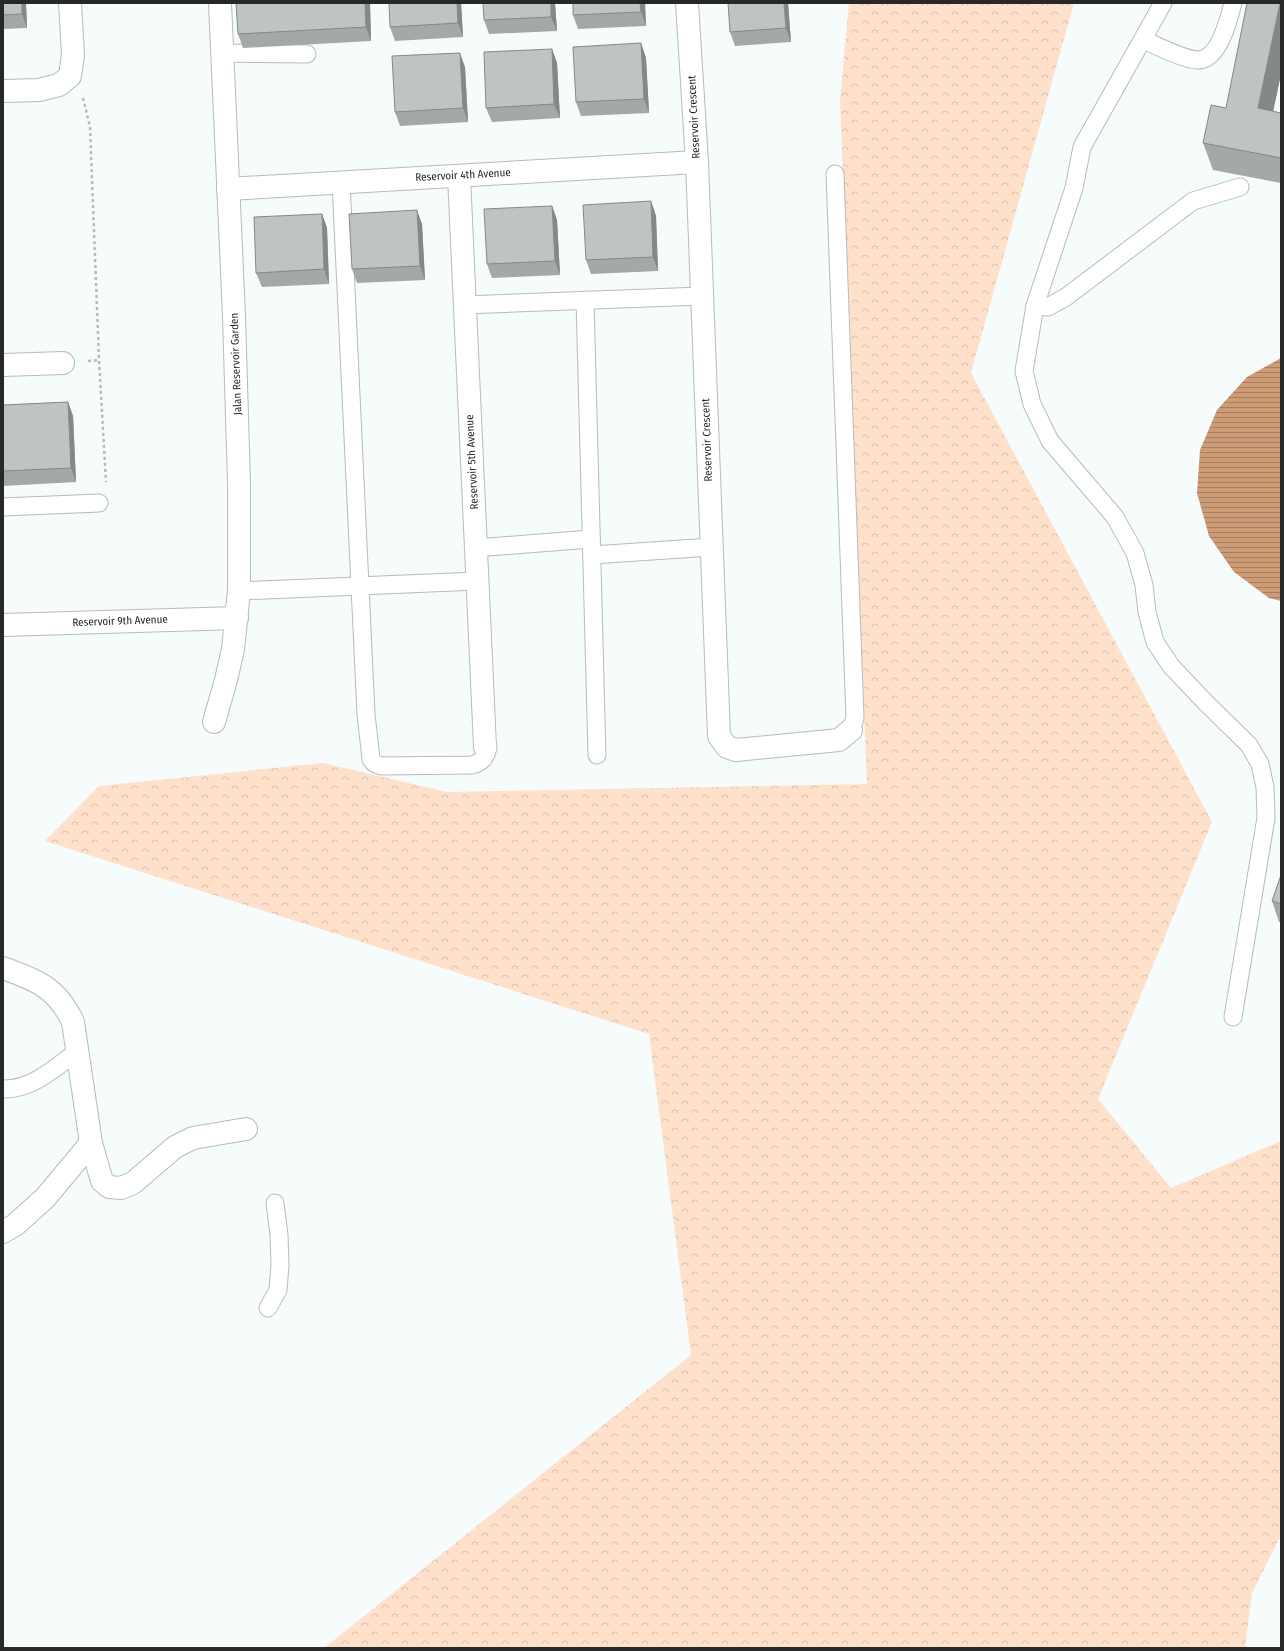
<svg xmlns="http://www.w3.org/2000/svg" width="1284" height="1651" viewBox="0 0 1284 1651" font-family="'Fira Sans Condensed',sans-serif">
<defs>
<pattern id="forest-crowns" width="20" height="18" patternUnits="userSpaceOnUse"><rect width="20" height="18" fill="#ffe1cb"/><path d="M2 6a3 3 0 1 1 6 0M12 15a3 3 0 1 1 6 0" fill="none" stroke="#dac1ae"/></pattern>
<pattern id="water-rules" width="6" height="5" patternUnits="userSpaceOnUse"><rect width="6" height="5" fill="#cd9b75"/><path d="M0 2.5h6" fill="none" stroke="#a67e60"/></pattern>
</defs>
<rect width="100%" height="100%" fill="#f6fbfc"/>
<path fill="url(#forest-crowns)" d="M849,3H1074L971,373L1212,822L1098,1099L1171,1188L1281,1141V1535L1252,1593L1245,1648H324L691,1355L649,1034L45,841L99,786L323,763L447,792L867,784L840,101Z"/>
<path fill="url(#water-rules)" d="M1281,358V601L1269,598L1234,572L1209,536L1197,493L1200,450L1217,410L1247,377Z"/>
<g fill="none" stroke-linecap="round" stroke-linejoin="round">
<g stroke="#b6bbbc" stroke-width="19">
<g id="lane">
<path d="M1163,3L1082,147L1074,188L1035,306L1024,371L1032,404L1050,441L1115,517L1135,553L1144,585L1147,612L1155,642L1171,666L1205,702L1249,745L1260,764L1265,787L1266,818L1233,1017"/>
<path d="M1144,40C1157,46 1185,60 1198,60C1219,60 1229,19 1233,3"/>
<path d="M222,53L307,54"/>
<path d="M835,174L855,718L851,730"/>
<path d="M341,182L366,714L371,759L374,763L381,766L472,765C482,762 486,758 488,747H485"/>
<path d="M585,300L597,755"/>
<path d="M464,305L701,296"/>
<path d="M1035,306L1048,307L1066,297L1193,201L1240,187"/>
<path d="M3,507L99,503"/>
<path d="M476,548L591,539"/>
<path d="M592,555L711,547"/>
<path d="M239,591L477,581"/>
<path d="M3,1089C32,1090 56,1067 78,1051"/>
<path d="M268,1308L278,1290L280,1265L279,1235L275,1203"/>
</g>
</g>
<g stroke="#b6bbbc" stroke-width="24">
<g id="street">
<path d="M687,3L697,162L719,736L727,747L736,750L839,740L851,730"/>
<path d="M3,91L39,90L59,85L70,76L73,55L70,3"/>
<path d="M459,176L485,747"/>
<path d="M228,189L697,162"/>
<path d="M3,365L63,363"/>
<path d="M3,625L237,618"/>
<path d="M214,722L226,680L233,649L239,591V484L234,316L220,3"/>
<path d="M3,968C37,980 57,988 73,1022L91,1143L102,1181L109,1187L121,1188L133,1183L175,1147L193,1138L246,1129"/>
<path d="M3,1232L15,1225L45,1198L91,1143"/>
</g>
</g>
<g stroke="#b6babb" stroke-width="2.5" stroke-dasharray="3 3" stroke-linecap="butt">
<path d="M83,98L90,127L99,360L106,482"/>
<path d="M88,361L99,360"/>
</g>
<use href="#lane" stroke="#fff" stroke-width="17"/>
<use href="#street" stroke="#fff" stroke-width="22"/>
</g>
<g fill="#a3a8a9">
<path d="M3,3H26L27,28L3,29Z"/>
<path d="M236,3H370L371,41L243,48L238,34Z"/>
<path d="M461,3L463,37L395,41L390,27Z"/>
<path d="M555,3L557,31L489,34L484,20Z"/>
<path d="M573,3H645L646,26L578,29L573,15Z"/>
<path d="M728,3H788L791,42L735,46L730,32Z"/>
<path d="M1281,3V74L1273,111L1281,113V183L1213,170L1203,143L1226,108Z"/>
<path d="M641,43L646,58L649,113L581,116L576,102Z"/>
<path d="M552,49L557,63L560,118L492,122L486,108Z"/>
<path d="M465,67L468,122L400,126L395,112Z"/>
<path d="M651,201L656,216L658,271L591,274L586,260Z"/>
<path d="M552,206L557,220L560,275L492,278L487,264Z"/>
<path d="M322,214L327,228L329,284L262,287L256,273Z"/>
<path d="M422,224L425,280L357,283L352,269Z"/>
<path d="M68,402L73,416L76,482L3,486V405Z"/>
<path d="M1281,875V922H1279L1272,901Z"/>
</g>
<g fill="#858889">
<path d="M22,3H26L27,28L22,14Z"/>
<path d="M365,3H370L371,41L366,27Z"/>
<path d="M457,3H461L463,37L458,23Z"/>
<path d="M551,3H555L557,31L551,17Z"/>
<path d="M640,3H645L646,26L641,12Z"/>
<path d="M784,3H788L791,42L786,28Z"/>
<path d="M1280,3H1281V74L1268,136L1258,108Z"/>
<path d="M641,43L646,58L649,113L644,99Z"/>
<path d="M552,49L557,63L560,118L554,104Z"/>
<path d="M460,53L465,67L468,122L463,108Z"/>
<path d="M651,201L656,216L658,271L653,257Z"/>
<path d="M552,206L557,220L560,275L555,261Z"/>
<path d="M417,210L422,224L425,280L420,266Z"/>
<path d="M322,214L327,228L329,284L324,269Z"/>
<path d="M68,402L73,416L76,482L71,468Z"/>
</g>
<g fill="#bec3c4" stroke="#858889">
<path d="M3,3H22V14L3,15Z"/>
<path d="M236,3H365L366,27L238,34Z"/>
<path d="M389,3H457L458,23L390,27Z"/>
<path d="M483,3H551V17L484,20Z"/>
<path d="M573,3H640L641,12L573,15Z"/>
<path d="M728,3H784L786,28L730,32Z"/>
<path d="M1247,3H1280L1258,108L1281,113V158L1203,143L1211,105L1226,108Z"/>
<path d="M641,43L644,99L576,102L573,47Z"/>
<path d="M552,49L554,104L486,108L484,52Z"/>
<path d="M460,53L463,108L395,112L392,56Z"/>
<path d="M651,201L653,257L586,260L583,205Z"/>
<path d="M552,206L555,261L487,264L484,209Z"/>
<path d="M417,210L420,266L352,269L349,214Z"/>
<path d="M322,214L324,269L256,273L254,217Z"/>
<path d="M68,402L71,468L3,471V405Z"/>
<path d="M1281,875V904L1272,901Z"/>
</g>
<g text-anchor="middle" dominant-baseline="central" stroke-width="3" stroke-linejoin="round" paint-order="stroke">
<g font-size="11" fill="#262829" stroke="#fff">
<text transform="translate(694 117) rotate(-93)">Reservoir Crescent</text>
<text transform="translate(463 175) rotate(-3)">Reservoir 4th Avenue</text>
<text transform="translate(236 364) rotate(-92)">Jalan Reservoir Garden</text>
<text transform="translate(707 440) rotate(-92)">Reservoir Crescent</text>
<text transform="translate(472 462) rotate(-93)">Reservoir 5th Avenue</text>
<text transform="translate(120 621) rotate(-2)">Reservoir 9th Avenue</text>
</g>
</g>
<rect width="1284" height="1651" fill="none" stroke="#262829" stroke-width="8"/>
</svg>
